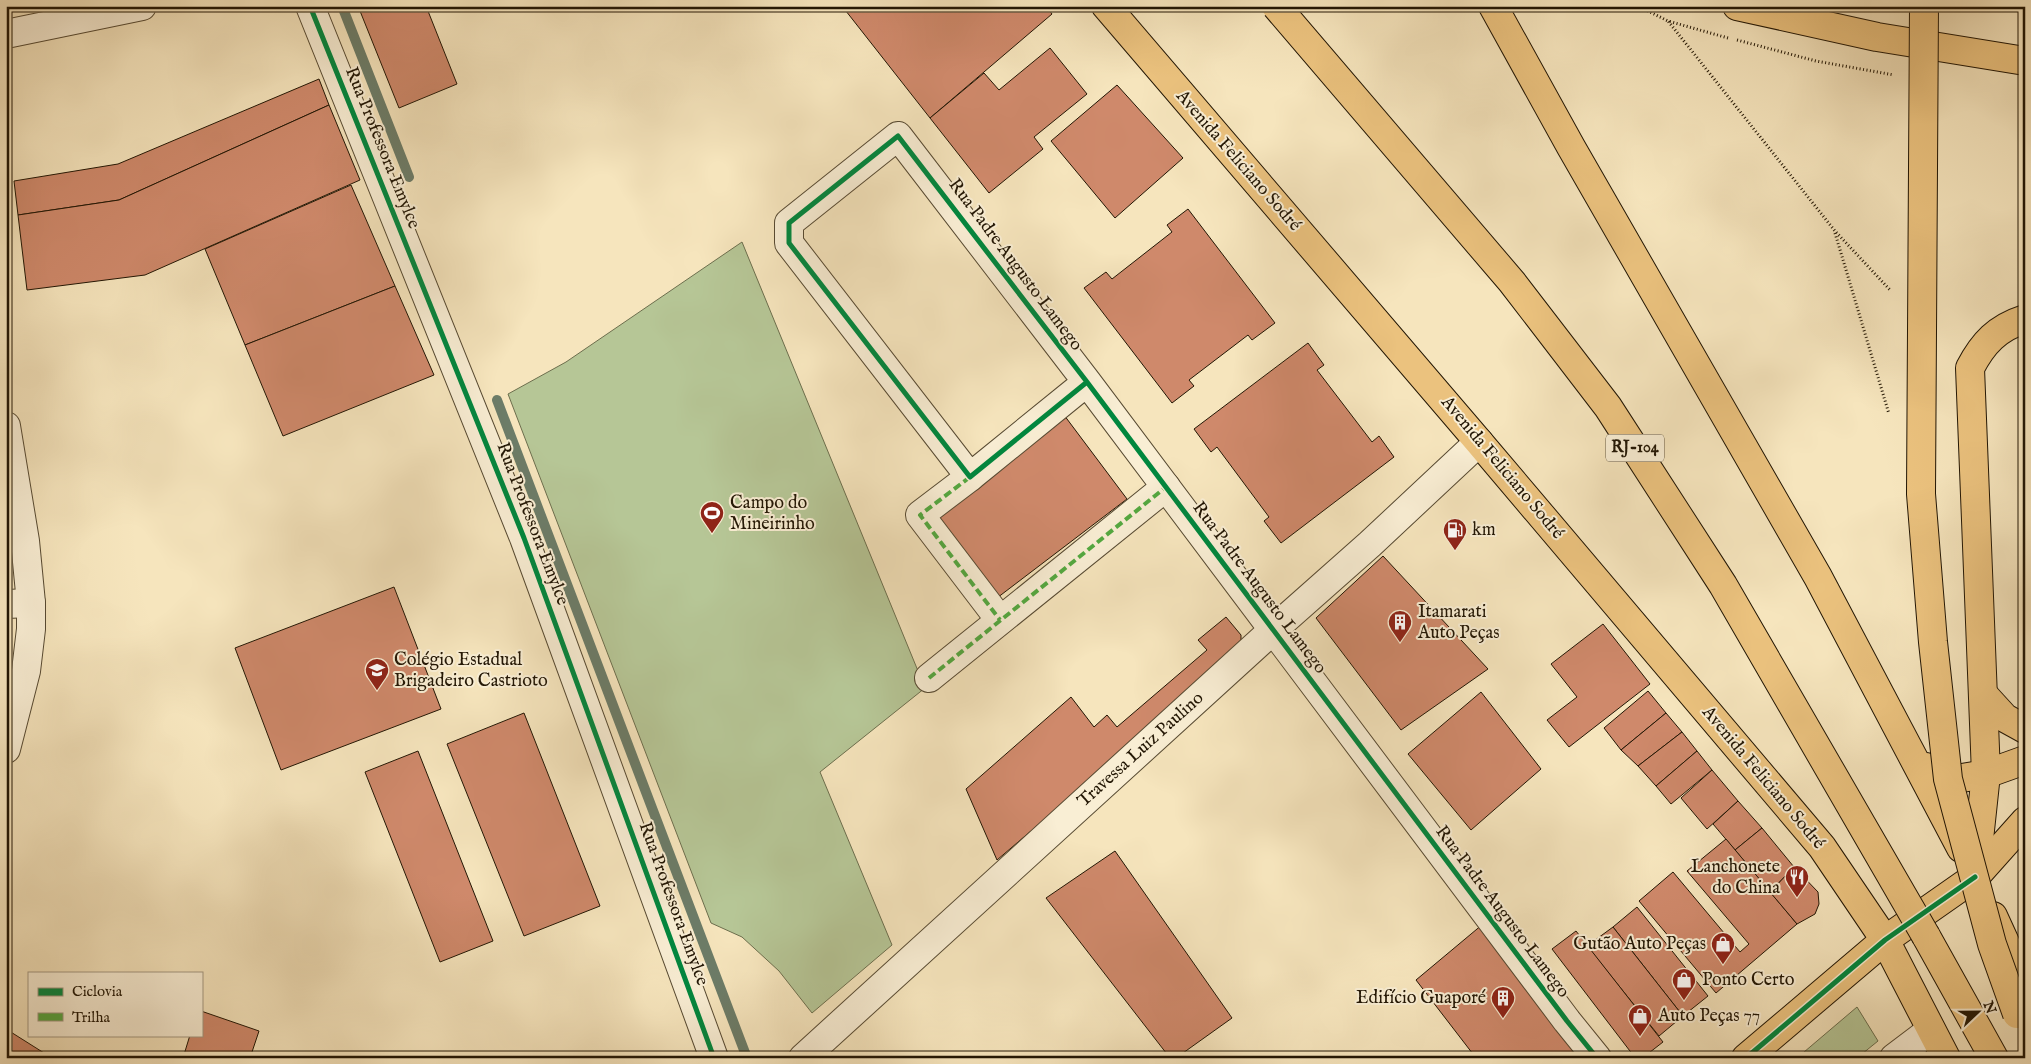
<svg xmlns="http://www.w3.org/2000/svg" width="2031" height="1064" viewBox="0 0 2031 1064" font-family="'IM FELL English',serif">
<rect width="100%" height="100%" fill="#f6e5bd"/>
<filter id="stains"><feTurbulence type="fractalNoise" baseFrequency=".004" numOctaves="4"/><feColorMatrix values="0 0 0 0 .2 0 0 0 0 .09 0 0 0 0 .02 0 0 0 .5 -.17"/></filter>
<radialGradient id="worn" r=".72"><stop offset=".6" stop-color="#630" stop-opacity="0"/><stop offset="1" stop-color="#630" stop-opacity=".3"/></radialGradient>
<g fill="#b6c696" stroke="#6c6e4d">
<path d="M742,242L925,688L820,772L892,945L812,1013L779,971L742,937L711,923L508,394L566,362Z"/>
<path d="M1857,1007L1878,1041L1857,1058H1797Z"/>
</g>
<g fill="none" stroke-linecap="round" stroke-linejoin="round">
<g stroke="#6c7c68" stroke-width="10">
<path d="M342,6L409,177"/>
<path d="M497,400L747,1058"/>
</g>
</g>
<g fill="#cf896b" stroke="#221604">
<path d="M358,6H426L457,84L399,108Z"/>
<path d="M842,6H1046L1052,14L930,118Z"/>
<path d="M1050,48L1087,94L1034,137L1043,149L989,193L930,118L984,73L999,90Z"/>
<path d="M319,79L329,105L119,200L18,215L14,181L118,164Z"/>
<path d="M1117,85L1183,158L1115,218L1051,141Z"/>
<path d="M329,105L360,180L145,275L27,290L18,215L119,200Z"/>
<path d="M351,185L395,286L245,345L205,249Z"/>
<path d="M1188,209L1275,323L1252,340L1248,335L1189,380L1194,386L1172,403L1084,288L1106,272L1112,279L1172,232L1167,225Z"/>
<path d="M395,286L434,375L283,436L245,345Z"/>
<path d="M1308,343L1324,365L1317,370L1372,442L1379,436L1394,457L1281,543L1264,521L1269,517L1217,447L1211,452L1194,429Z"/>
<path d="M1064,415L1127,499L993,601L932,520Z"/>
<path d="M1383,556L1488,669L1401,730L1316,618Z"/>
<path d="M394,587L441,709L281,770L235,648Z"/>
<path d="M1226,617L1241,635V652L997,860L966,789L1071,697L1094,727L1107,715L1117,727L1207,650L1198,640Z"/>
<path d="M1603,624L1650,684L1569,747L1547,720L1577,697L1551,664Z"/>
<path d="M1648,691L1666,713L1621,750L1604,728Z"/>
<path d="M1481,692L1541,769L1471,830L1408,754Z"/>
<path d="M524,713L600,906L524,936L447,744Z"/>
<path d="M1666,713L1682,732L1638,766L1621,750Z"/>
<path d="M1682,732L1697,751L1656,786L1638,766Z"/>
<path d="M418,751L493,941L440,962L365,772Z"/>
<path d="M1697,751L1712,770L1671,804L1656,786Z"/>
<path d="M1712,770L1738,801L1707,829L1681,798Z"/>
<path d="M1738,801L1762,828L1735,850L1713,824Z"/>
<path d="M1762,828L1794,867L1770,892L1735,850Z"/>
<path d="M1726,839L1797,924L1716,993L1639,901L1673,872L1740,952L1749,944L1687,871Z"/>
<path d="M1115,851L1232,1018L1176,1058H1170L1046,898Z"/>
<path d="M1794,867L1818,892L1819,904L1815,914L1797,924L1770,892Z"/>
<path d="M1637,907L1708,996L1683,1016L1613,927Z"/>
<path d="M1483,924L1591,1058H1476L1416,980Z"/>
<path d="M1613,927L1683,1016L1659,1036L1587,946Z"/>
<path d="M1576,931L1663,1042L1645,1056L1633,1055L1552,949Z"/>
<path d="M201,1011L259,1031L250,1058H183L190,1035H201Z"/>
<path d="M6,1029L52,1058H6Z"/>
</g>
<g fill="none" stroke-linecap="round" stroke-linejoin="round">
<g stroke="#574a32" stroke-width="30">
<g id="minor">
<path d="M310,6L524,538L714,1058"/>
<path d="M6,34L142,6"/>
<path d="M1087,382L970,477L789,243V223L898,136L1087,382L1567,1021L1597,1058"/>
<path d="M6,426L25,541L31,603V629L26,671L6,749"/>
<path d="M970,477L920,515L1000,620"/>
<path d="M6,604L31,603"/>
<path d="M929,678L1166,487"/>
<path d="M803,1058L1273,630L1370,544L1479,442"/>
<path d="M1894,1058L1931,1030"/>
</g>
</g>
<g stroke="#221604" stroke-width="30">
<g id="major">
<path d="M1106,6L1479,442L1822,847L1885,940L1946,1058"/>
<path d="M1493,6L1571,147L1818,577L1961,848"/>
<path d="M1926,767L1956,779L1986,774L2025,760"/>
<path d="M1993,916L2025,986"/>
<path d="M1746,1058L1885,940L1975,877L2025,821"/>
</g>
</g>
<g stroke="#221604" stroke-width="30">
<g id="highway">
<path d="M1737,6L1877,37L2025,61"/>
<path d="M1984,695L2005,718L2025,729"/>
<path d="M1975,877L1986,774L1970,368C1983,343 1997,328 2025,319"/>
<path d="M1926,936L1994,1058"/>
</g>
</g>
<g stroke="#221604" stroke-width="3" stroke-dasharray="1 2.5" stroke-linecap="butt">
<path d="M1638,6L1668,21"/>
<path d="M1728,38L1668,21L1835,231L1891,291"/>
<path d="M1737,40L1816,61L1894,75"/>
<path d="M1835,233L1889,414"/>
</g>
<use href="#minor" stroke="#f9eed4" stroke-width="28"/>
<use href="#major" stroke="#ebc27e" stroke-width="28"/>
<use href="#highway" stroke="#ebc27e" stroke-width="28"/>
<g stroke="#221604" stroke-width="30" stroke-linecap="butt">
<g id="highway-bridge">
<path d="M1276,6L1512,282L1608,407L1723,585L1926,936"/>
<path d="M1924,6L1921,494L1933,642L1948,779L1992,944L2017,1014"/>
</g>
</g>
<use href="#highway-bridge" stroke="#ebc27e" stroke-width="28"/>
<g stroke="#53a940" stroke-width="4" stroke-dasharray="8 4" stroke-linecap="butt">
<path d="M970,477L920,515L1000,620"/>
<path d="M929,678L1166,487"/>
</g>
<g stroke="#f9eed4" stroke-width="8">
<g id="cycleway">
<path d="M310,6L524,538L714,1058"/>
<path d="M1087,382L970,477L789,243V223L898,136L1087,382L1567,1021L1597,1058"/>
<path d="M1746,1058L1885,940L1975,877"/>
</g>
</g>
<use href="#cycleway" stroke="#00873e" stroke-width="5"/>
</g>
<defs>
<g id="stadium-pin" transform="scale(1.25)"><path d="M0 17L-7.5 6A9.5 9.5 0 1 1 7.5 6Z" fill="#8f2418" stroke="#f9eed4"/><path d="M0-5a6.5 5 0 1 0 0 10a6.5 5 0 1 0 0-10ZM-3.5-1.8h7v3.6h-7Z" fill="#fff"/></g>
<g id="fuel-pin" transform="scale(1.25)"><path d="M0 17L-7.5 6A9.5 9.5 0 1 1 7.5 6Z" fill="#8f2418" stroke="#f9eed4"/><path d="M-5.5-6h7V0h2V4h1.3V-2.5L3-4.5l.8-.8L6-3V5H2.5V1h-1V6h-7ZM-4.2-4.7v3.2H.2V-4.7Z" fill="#fff"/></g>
<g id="building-pin" transform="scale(1.25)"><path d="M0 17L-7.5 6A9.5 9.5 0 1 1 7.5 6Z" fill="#8f2418" stroke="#f9eed4"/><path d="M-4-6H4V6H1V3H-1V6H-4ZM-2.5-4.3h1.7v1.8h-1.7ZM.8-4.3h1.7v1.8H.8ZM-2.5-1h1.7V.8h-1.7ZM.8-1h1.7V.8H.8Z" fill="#fff"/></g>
<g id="school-pin" transform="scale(1.25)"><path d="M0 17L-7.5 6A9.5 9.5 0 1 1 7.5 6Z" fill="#8f2418" stroke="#f9eed4"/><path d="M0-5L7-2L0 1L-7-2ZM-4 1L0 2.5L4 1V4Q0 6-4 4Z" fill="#fff"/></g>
<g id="restaurant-pin" transform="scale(1.25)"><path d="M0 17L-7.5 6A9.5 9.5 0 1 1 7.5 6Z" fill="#8f2418" stroke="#f9eed4"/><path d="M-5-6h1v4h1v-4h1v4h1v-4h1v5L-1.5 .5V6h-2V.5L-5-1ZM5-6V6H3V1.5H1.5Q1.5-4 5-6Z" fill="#fff"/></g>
<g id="shop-pin" transform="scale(1.25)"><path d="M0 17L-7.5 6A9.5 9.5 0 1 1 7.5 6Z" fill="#8f2418" stroke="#f9eed4"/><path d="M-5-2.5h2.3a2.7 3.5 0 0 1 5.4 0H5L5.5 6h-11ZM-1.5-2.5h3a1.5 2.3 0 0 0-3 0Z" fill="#fff"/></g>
</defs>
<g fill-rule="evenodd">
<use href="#stadium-pin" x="712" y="513"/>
<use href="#fuel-pin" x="1455" y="530"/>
<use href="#building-pin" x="1400" y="622"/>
<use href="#school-pin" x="377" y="670"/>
<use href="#restaurant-pin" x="1797" y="877"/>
<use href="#shop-pin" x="1723" y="944"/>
<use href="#shop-pin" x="1684" y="980"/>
<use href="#building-pin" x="1503" y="998"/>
<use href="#shop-pin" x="1640" y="1016"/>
</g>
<g text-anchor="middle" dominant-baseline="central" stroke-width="4" stroke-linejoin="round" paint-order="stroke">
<rect fill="#f9eed4" stroke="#625742" stroke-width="1" x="1606" y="434.5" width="58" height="27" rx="4"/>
<g font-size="16" font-weight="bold" fill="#221604">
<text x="1635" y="448">RJ-104</text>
</g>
<g font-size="18" fill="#221604" stroke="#f9eed4">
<text transform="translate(382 148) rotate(68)">Rua Professora Emylce</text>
<text transform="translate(1238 161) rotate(49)">Avenida Feliciano Sodré</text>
<text transform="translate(1015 265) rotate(53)">Rua Padre Augusto Lamego</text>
<text transform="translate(1502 468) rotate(50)">Avenida Feliciano Sodré</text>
<text transform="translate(532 524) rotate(69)">Rua Professora Emylce</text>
<text transform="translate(1259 588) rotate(53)">Rua Padre Augusto Lamego</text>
<text transform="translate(1141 750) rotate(-42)">Travessa Luiz Paulino</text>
<text transform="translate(1763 778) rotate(50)">Avenida Feliciano Sodré</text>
<text transform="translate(673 904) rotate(70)">Rua Professora Emylce</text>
<text transform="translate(1502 912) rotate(53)">Rua Padre Augusto Lamego</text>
</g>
<g font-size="18" fill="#221604" stroke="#f9eed4" text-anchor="start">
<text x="730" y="503">Campo do<tspan x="730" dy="21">Mineirinho</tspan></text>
<text x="1472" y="530">km</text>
<text x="1418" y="612">Itamarati<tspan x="1418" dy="21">Auto Peças</tspan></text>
<text x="394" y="660">Colégio Estadual<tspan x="394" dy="21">Brigadeiro Castrioto</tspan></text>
<text x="1780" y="867" text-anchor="end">Lanchonete<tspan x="1780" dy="21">do China</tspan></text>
<text x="1706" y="944" text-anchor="end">Gutão Auto Peças</text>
<text x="1702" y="980">Ponto Certo</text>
<text x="1486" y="998" text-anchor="end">Edifício Guaporé</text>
<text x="1658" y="1016">Auto Peças 77</text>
</g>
</g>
<rect width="2031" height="1064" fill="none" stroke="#f6e5bd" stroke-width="25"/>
<rect x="8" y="8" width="2016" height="1049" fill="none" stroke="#221604" stroke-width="2.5"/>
<rect x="12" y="12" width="2006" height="1039" fill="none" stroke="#221604"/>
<rect x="28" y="972" width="175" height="65" fill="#f9eed4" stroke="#a39881"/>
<rect x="38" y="988" width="25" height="8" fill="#00873e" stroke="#a39881"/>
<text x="72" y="996" font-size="15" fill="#221604">Ciclovia</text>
<rect x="38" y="1013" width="25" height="8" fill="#53a940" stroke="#a39881"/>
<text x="72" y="1022" font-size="15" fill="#221604">Trilha</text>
<g transform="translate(1978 1012) rotate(68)" stroke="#f9eed4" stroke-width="4" paint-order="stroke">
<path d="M0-4L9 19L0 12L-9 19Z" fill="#221604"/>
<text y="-8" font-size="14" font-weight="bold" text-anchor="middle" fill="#221604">N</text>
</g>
<rect width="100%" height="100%" filter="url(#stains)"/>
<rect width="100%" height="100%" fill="url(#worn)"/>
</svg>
